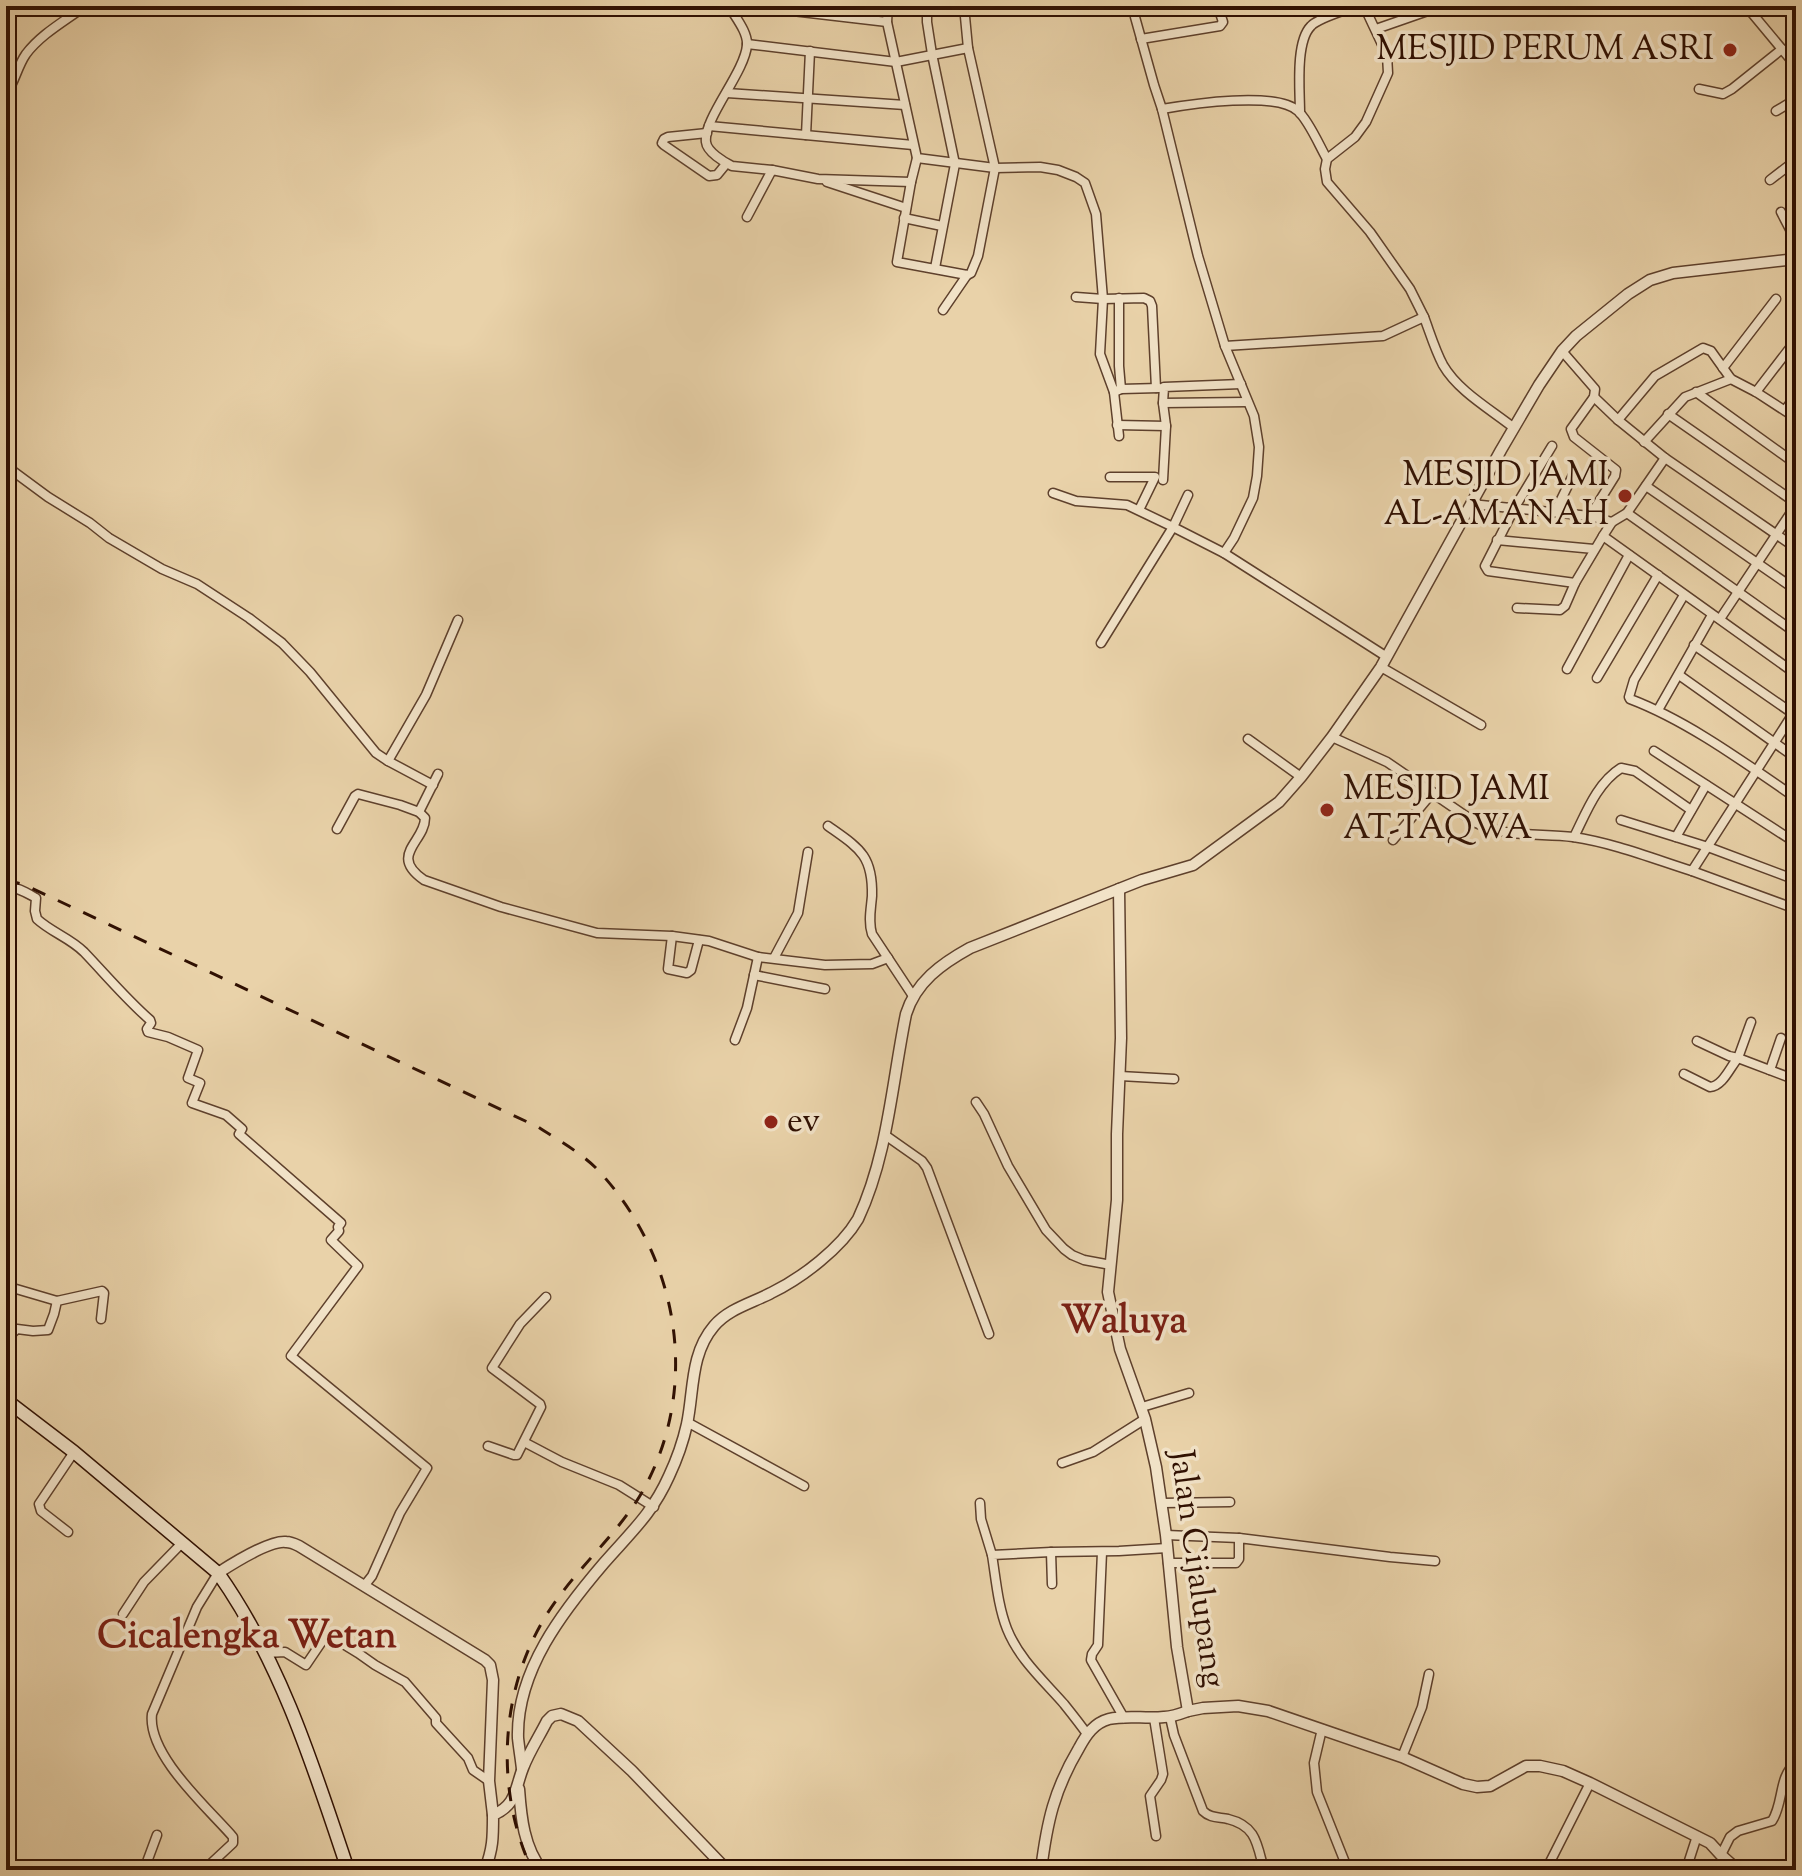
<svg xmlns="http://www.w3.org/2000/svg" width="1802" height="1876" viewBox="0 0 1802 1876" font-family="'Sorts Mill Goudy',serif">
<rect width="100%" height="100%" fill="#e9d2a9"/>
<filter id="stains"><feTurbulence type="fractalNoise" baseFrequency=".0025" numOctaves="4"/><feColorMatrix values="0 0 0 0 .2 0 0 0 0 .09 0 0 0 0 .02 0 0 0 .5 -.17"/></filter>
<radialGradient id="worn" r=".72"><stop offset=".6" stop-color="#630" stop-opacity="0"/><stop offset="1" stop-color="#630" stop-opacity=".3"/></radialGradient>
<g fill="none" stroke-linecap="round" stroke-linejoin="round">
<g stroke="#5e402c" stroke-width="11">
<g id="minor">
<path d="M729,6C735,17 748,32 747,45C745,72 703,119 706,142C707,152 724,162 732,166L772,170"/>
<path d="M749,6L887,22"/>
<path d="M888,6L887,22L917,158L995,168L1040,167L1058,170L1076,177L1085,183L1096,214L1103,299L1100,354L1114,392L1121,389"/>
<path d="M927,6V22L932,54L955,164L935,268"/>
<path d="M964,6L968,48"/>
<path d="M1134,6L1135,17L1154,85L1162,109L1198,256L1225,346L1254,416L1259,447L1257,476L1253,498L1234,538L1224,553"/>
<path d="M1364,6L1387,55L1388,73L1366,122L1355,137L1327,159L1325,169L1327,182L1370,232L1410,289L1424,317"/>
<path d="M1746,6L1796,66"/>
<path d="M1376,29L1442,6"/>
<path d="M1141,39L1220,26L1223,22L1220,13L1234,6"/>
<path d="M747,44L896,62L968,48L995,168L978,256L971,273L967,275L897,262L911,182"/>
<path d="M1699,89L1723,94L1732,89L1782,49"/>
<path d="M727,93L905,105"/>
<path d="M6,94C15,82 17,67 26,54C41,34 65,21 85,6"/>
<path d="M1162,109C1191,104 1276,91 1298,111C1309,121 1319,145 1327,159"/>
<path d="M1776,111L1796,99"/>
<path d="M1300,113C1300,91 1295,42 1311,26C1318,18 1346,10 1357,6"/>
<path d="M709,126L913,145"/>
<path d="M707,133L668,137L664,139L662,143L664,145L709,176L717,175L726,164"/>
<path d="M806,135L810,51"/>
<path d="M1770,180L1796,160"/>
<path d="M827,182L906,208"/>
<path d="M1781,212L1796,241"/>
<path d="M747,217L772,170L818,179L911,182L917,158"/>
<path d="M904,218L942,226"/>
<path d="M1076,297L1103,299L1144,298L1150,301L1152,306L1156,388"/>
<path d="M1119,298V366L1121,389L1159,388"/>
<path d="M943,310L967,275"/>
<path d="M1225,346L1383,336L1424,317C1430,333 1435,350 1443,365C1458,391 1490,409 1514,428"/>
<path d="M1562,351L1595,389L1594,397L1571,429L1574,437L1616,470L1615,476L1590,516"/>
<path d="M1723,368L1776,299"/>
<path d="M1114,392L1119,436"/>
<path d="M1696,392L1796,464"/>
<path d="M1756,392L1796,340"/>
<path d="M1594,397L1618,420"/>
<path d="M1163,403L1247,402"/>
<path d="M1785,410L1796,396"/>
<path d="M1668,414L1796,503"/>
<path d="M1796,418L1756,392L1731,379L1711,351L1703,348L1655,376L1618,420L1665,458L1796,548"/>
<path d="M1117,425L1166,426"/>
<path d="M1644,442L1685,397L1731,379"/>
<path d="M1552,446L1515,507L1485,566L1488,571L1575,583"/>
<path d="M1665,458L1627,513L1612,522L1603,536L1796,674"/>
<path d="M6,466L48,497L90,523L109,538L162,569L197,584L249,618L282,643L310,672L376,753L388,761L433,785"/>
<path d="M1110,477H1155L1139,510"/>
<path d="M1163,480L1166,426L1163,403L1164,387L1241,384"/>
<path d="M1646,486L1796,590"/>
<path d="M1053,493L1076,501L1127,505L1173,527L1188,495"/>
<path d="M1471,504L1590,516L1612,522"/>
<path d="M1555,512L1575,471"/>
<path d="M1627,513L1796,633"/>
<path d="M1497,540L1594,549"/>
<path d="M1684,595L1634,680L1629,697L1630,699C1688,721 1745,763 1796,798"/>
<path d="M1517,608L1560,610L1565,606L1575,583L1603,536"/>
<path d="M1720,619L1796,505"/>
<path d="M1101,643L1173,527L1224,553L1387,657"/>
<path d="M1694,645L1795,715"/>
<path d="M1381,667L1481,725"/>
<path d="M1567,669L1629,555"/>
<path d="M1679,675L1796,758"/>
<path d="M1597,678L1658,575"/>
<path d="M1658,710L1712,615"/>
<path d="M1332,737L1387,762L1476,823C1507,838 1540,833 1573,837C1614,843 1654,859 1692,871L1796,709"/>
<path d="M1248,739L1301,777"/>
<path d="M1654,751L1796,843"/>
<path d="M388,761L426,695L458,620"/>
<path d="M419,812L438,774"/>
<path d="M1621,820L1708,847L1796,880"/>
<path d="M828,826C859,848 873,855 872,896C871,909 868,921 872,934L913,996"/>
<path d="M337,829L355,796L358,794L400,805L419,812L425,818C425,842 388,855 424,880L501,907L597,933L672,936L709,941L758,957L825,965L872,964L888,958"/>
<path d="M1574,837C1586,813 1597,783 1621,768L1635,771L1691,810"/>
<path d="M1676,837L1706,785"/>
<path d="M1393,840L1433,792"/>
<path d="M1692,871L1796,909"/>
<path d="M6,887C16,886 27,893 36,898L35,911L37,919C51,932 70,938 84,952C106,975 126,999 150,1020L151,1023L147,1029L148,1032L168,1037L198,1050L188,1078L200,1083L192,1103L226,1115L242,1129L239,1134L341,1223L338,1227L339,1231L331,1240L358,1266L291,1356L427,1468L400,1513L372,1576L364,1586"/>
<path d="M672,936L668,969L687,973L691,970L699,940"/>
<path d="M774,958L798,913L808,852"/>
<path d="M754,975L825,989"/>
<path d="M1751,1022L1738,1058L1796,1080"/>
<path d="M735,1040L747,1008L758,957"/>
<path d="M1770,1070L1781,1038"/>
<path d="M1684,1074L1710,1087C1723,1086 1730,1067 1738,1058L1729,1056L1697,1041"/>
<path d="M1120,1076L1174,1079"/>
<path d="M976,1102L984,1114L1008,1166L1046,1230L1064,1249L1072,1255L1084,1260L1111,1265"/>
<path d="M885,1135L922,1161L927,1168L989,1334"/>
<path d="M6,1286L57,1301"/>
<path d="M6,1339L17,1329L33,1331L48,1330L54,1314L57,1301L102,1291L104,1293L101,1319"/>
<path d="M1142,1407L1189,1393"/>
<path d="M687,1422L804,1486"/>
<path d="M524,1442L562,1462L619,1485L654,1507"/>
<path d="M488,1446L514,1455H517L541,1407L540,1404L492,1368L520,1324L546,1297"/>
<path d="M1062,1463L1093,1452L1145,1419"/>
<path d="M980,1503L981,1519L992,1555"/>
<path d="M1162,1503L1230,1502"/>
<path d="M68,1532L41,1511L39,1504L74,1452"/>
<path d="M1166,1535L1239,1538"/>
<path d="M1051,1552L1052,1584"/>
<path d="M1102,1552L1098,1645L1092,1654L1091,1660L1124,1718"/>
<path d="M1168,1563H1236L1239,1559V1538L1390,1557L1435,1561"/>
<path d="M123,1614L144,1582L183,1542"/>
<path d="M266,1653L285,1652L306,1665L327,1634L358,1653L375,1665L405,1682L436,1718V1723L468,1758L473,1770L489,1781"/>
<path d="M1170,1717L1174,1735L1203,1811C1210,1818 1218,1817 1228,1819C1257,1826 1257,1845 1264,1870"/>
<path d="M1154,1718L1163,1774L1161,1780L1150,1796L1156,1836"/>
<path d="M1322,1729L1314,1763L1317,1792L1348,1870"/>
<path d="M1087,1734C1080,1724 1072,1714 1064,1704C1043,1680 1019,1659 1007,1629C998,1606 996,1580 992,1555L1051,1552L1119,1551L1167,1548"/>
<path d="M1402,1757L1422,1707L1429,1674"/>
<path d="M1721,1855L1730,1837L1738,1831L1772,1821C1784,1803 1778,1776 1796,1763"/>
<path d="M144,1870L157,1835"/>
<path d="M204,1870L233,1843V1837C208,1808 147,1755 152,1714L197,1607L218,1573"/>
<path d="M1546,1870L1590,1783"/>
<path d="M1686,1870L1697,1836"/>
</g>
</g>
<g stroke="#5e402c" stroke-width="13">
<g id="tertiary">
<path d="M1119,889L1121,1038L1117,1134V1200L1108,1292L1120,1349L1145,1419L1156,1467L1166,1535L1177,1647L1188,1711L1203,1708L1238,1706L1268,1711L1402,1757L1463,1784L1477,1787L1490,1786L1526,1766H1540L1563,1771L1590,1783L1710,1843L1721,1855L1738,1870"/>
<path d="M218,1573C232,1564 270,1540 286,1542C291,1542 295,1544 299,1546L485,1660L490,1665L493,1680L489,1781L493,1815"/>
<path d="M522,1769C521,1759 519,1748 518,1738C516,1671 563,1611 604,1563C631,1532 652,1514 669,1476C677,1459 683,1442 687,1424C694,1391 690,1354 714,1326C728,1309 752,1303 771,1293C802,1278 841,1248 858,1219C888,1155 892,1082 906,1014C916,982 941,964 970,948L1142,880L1193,865L1279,802L1301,777L1332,737L1381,667L1501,450L1539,385L1562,351L1576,336L1628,294L1650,280L1673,273L1796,259"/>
<path d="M519,1789C521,1817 524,1848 542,1870"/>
<path d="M485,1870C493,1848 493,1838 493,1815C517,1805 515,1788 523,1768C529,1752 539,1737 547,1721L552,1716L561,1714L578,1721L632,1771L727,1870"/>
<path d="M1041,1870C1047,1822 1054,1790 1079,1748C1086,1735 1094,1723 1109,1719C1126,1715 1146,1719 1164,1717C1172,1717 1180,1714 1188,1711"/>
</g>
</g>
<g stroke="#301002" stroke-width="15">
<path id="secondary" d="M6,1400L74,1452L218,1573C281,1662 314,1768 348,1870"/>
</g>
<use href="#minor" stroke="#f1e2c7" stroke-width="8"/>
<use href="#tertiary" stroke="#f1e2c7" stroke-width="10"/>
<use href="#secondary" stroke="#f1e2c7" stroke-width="12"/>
<path stroke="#301002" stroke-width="3" stroke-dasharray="14 14" stroke-linecap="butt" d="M6,880L25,885L538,1127C558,1140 580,1152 597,1169C675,1252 700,1375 649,1479C628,1523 590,1555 561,1594C501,1671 491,1782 532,1870"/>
</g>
<g fill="#8f2418" stroke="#f1e2c7" stroke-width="3">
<circle cx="1730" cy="50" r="8"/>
<circle cx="1625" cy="496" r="8"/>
<circle cx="1327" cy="810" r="8"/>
<circle cx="771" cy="1122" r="8"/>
</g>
<g text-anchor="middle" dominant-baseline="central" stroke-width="7" stroke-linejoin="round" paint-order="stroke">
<g font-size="34" fill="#301002" stroke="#f1e2c7" text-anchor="end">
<text x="1714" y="50">MESJID PERUM ASRI</text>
<text x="1609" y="476">MESJID JAMI<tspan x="1609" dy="39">AL-AMANAH</tspan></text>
<text x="1343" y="790" text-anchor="start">MESJID JAMI<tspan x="1343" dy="39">AT-TAQWA</tspan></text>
<text x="787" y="1122" text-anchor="start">ev</text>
</g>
<g font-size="34" fill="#301002" stroke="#f1e2c7">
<text transform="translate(1196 1569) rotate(82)">Jalan Cijalupang</text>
</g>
<g font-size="38" font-weight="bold" fill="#7a1f14" stroke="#f1e2c7">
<text x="1124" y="1323">Waluya</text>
<text x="247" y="1638">Cicalengka Wetan</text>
</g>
</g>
<rect width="1802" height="1876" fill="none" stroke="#e9d2a9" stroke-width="32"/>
<rect x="8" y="8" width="1786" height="1860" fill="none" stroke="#301002" stroke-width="4"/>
<rect x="16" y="16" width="1770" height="1844" fill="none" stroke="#301002" stroke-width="2"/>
<rect width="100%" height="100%" filter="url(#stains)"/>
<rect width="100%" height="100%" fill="url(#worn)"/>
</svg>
